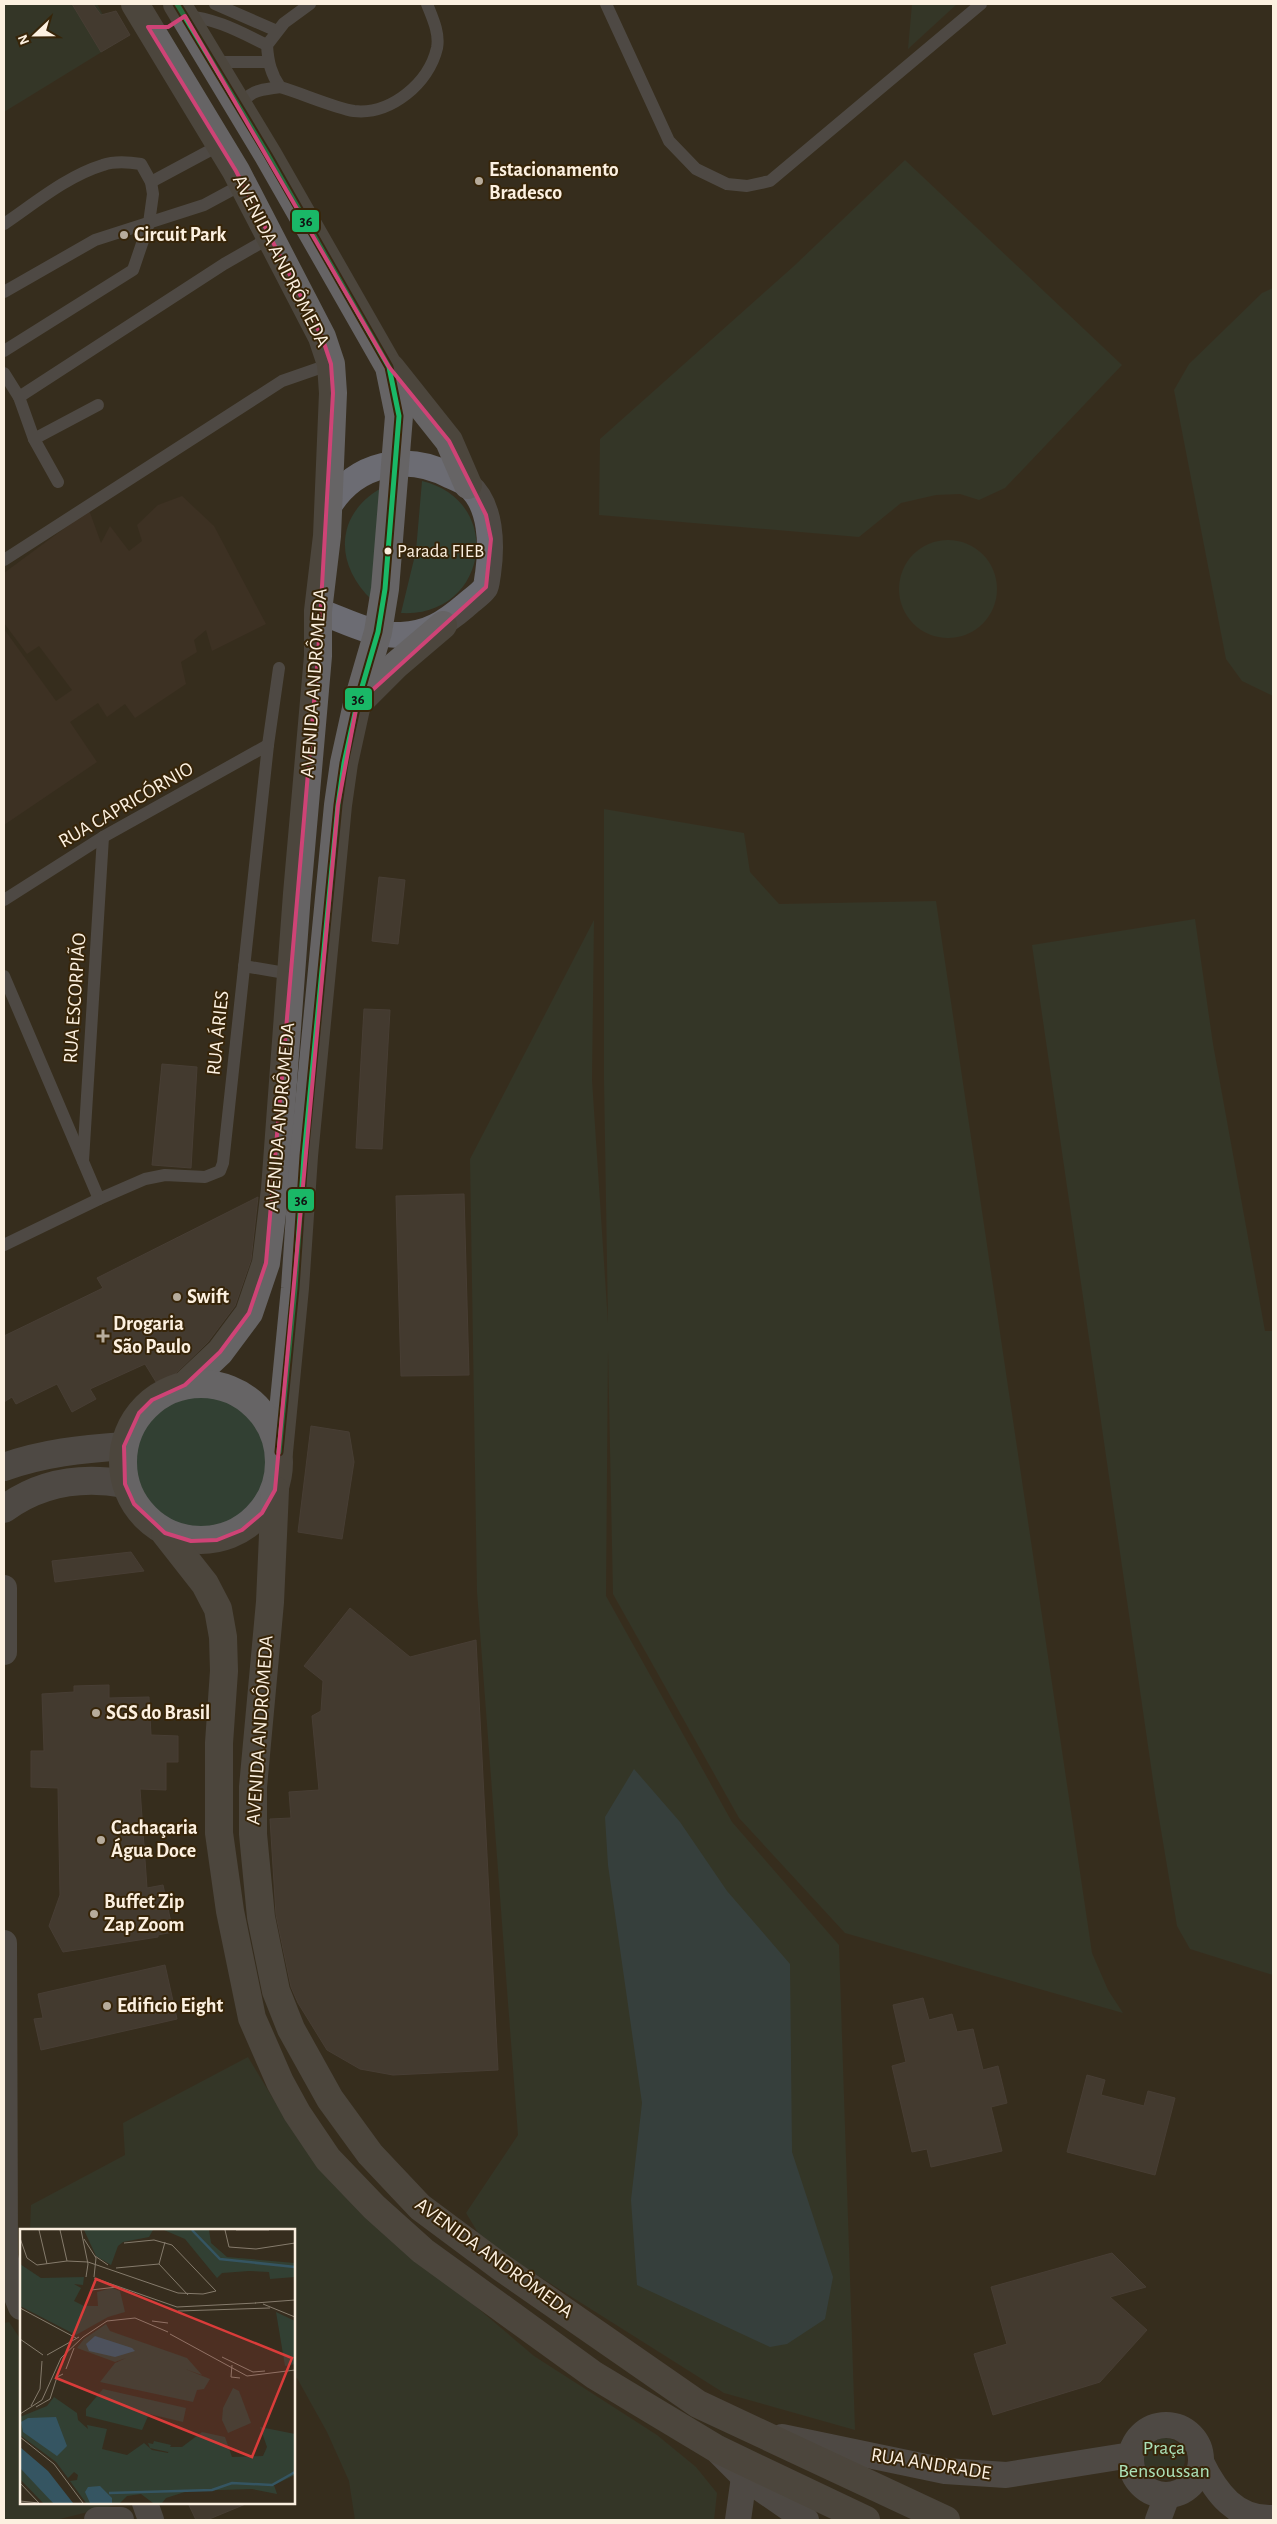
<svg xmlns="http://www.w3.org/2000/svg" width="1277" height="2524" viewBox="0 0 1277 2524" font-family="'Alegreya Sans',sans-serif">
<rect width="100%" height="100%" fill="#362d1e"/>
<path fill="#45352a" d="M182,496L214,526L266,624L212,651L206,630L194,640L197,652L181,662L186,684L135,718L125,704L107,717L98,703L70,722L97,762L4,825V629L56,701L72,690L39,646L27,654L4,623V573L89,510L101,543L110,526L129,551L142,541L137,525L158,505Z"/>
<g fill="#324033">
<path d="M4,4H97L118,42L4,112Z"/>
<path d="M912,4H957L908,49Z"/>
<path d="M905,160L1122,365L1005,488L979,500L960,494L936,495L901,503L859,537L599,515L600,439L794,266Z"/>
<path d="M1273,288V696L1242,681L1226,659L1174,390L1189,364L1262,293Z"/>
<path d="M422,481C506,501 488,618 401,613L416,551Z"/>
<path d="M385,486L372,600C333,563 335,512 385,486Z"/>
<circle cx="948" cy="589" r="49"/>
<path d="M604,809L744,833L750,872L779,904L936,901L1092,1953L1108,1990L1123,2013L845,1933L739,1818L613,1594L608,1350L606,1596L732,1822L839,1945L855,2430L724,2393L483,2241L466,2213L518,2135L477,1592L470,1159L594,920L592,1080L608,1323L604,1080Z"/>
<path d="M1195,919L1213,1044L1265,1331H1273V1975L1190,1949L1177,1926L1155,1794L1032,945Z"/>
<circle cx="199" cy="1462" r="68"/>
<path d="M248,2057L289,2125L374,2220L534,2356L657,2435L696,2467L717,2493L714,2520H355L349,2481L327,2432L297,2378L294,2379V2230H30L31,2205L125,2155L123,2123Z"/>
<path d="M9,2322L21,2340V2503H124L56,2520H4V2323Z"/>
<circle cx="1164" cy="2459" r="21"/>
</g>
<path fill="#355562" d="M634,1769L680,1822L727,1891L790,1964L792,2152L833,2277L825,2319L787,2344L770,2347L637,2285L631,2200L642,2103L608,1865L605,1817Z"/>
<g fill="#534945" stroke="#5c5250">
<path d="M72,4H93L101,15L116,11L130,35L101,52Z"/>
<path d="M379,877L405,880L398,944L372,941Z"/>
<path d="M364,1009L390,1010L382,1149L356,1148Z"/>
<path d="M162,1064L197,1067L191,1168L152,1165Z"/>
<path d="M464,1194L469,1375L401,1376L396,1196Z"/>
<path d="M258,1197L251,1260L235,1306L208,1342L171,1378L156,1382L145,1364L90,1389L96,1399L72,1412L57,1384L16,1404L12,1397L4,1402V1336L103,1288L97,1278Z"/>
<path d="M311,1426L349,1432L354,1462L342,1539L298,1532Z"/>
<path d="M131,1552L144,1571L55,1582L52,1561Z"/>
<path d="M350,1608L410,1657L476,1640L498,2070L393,2075L360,2069L327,2050L298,2003L291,1987L276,1915L270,1819L291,1818L289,1792L319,1790L312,1716L321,1711L323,1681L304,1666Z"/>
<path d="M109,1685V1698L149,1697L151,1735L178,1736V1762H166V1790L140,1789L147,1888L163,1885L173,1932L158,1935V1937L63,1952L49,1926L60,1895L58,1788L31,1787V1751H44L42,1694L74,1692V1686Z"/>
<path d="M165,1965L177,2019L41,2050L34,2019L43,2018L38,1994Z"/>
<path d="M923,1998L929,2020L952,2014L957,2032L973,2029L983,2070L998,2066L1007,2103L991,2107L1002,2151L931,2167L927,2149L912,2152L892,2066L906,2062L893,2005Z"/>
<path d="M1087,2075L1105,2080L1101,2095L1144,2106L1148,2091L1175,2098L1155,2175L1067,2152Z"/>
<path d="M1112,2253L1146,2287L1110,2297L1147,2330L1100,2382L993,2415L974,2354L1007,2344L991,2287Z"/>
<path d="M188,2503H248L207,2520H196Z"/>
</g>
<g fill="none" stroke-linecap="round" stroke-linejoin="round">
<g stroke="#6c6c73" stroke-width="12">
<path d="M215,4L277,31"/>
<path d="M310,4L284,23L267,45C268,62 271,74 280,87C301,93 335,108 354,111C391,115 429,83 437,48C440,33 432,17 427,4"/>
<path d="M606,4L669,141L696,169L727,184L747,186L770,181L981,4"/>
<path d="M185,16C215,18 240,32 267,45"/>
<path d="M214,62H268"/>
<path d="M239,107C251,89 261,90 280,87"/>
<path d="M151,182L220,145"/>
<path d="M4,224C35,203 67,176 103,165C114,161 129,162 141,164L151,182L153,194L149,223L133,270L4,351"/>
<path d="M4,292L95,240L204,205L243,184"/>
<path d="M4,373L19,397L34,439L58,482"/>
<path d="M19,397L224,264L271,237"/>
<path d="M34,439L98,405"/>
<path d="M4,560L282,381L331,364"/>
<path d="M4,900L103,837L268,745"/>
<path d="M244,966L291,974"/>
<path d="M4,976L99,1199"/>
<path d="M83,1161L103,837"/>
<path d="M4,1245L99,1199L145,1179L165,1175L205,1177L220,1171L223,1163L268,745L279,668"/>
</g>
<g stroke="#6c6c73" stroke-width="26">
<path d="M318,611C344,620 372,636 401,635C428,634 445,623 465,606C471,600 480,595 485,588C487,585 487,578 488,574C492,546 492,505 468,485C463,481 456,478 451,476C406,452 356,463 329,506"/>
<path d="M4,1588V1652"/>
<path d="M4,1943L5,2256L11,2282L21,2307"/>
<circle cx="1166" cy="2460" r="35"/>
<path d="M782,2437L945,2471L1006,2475L1131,2455"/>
<path d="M719,2452L744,2477L806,2520"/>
<path d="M1201,2462C1216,2493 1236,2520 1273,2518"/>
<path d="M145,2503L151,2520"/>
<path d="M97,2520H121"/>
<path d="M738,2520L744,2477"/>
<path d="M1158,2520L1167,2496"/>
</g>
<g stroke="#6c6c73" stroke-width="28">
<path d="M4,1467C43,1453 82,1449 124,1446"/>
<path d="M4,1509C41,1482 81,1476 125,1484"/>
</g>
<g stroke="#666465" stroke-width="28">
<path d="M135,4L236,171L322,337L331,364L333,393L327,536L318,611V656L297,894L275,1189L266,1263L249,1313L220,1352L185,1385"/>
<path d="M177,4L268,155L389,367L399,416L385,589L378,632L357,704L344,763L338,805L304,1156L295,1288L279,1452"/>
<path d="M391,368L449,441L468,485"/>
<path d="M358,703L396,665L443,625"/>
<circle cx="201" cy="1462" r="78"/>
<path d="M275,1490L270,1602L253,1787V1834L261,1917L276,1991L291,2029L330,2099L370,2154L420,2207L502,2268L698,2404L946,2520"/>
<path d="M165,1533L205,1584L218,1609L223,1637L224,1671L219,1743V1833L230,1911L252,2018L280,2082L297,2113L328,2159L374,2207L423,2251L594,2375L717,2449L866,2520"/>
</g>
<g stroke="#372509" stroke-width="9">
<path id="bus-1" d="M177,4L268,155L389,367L399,416L385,589L378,632L357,704L344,763L338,805L304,1156L295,1288L279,1452"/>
</g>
<use href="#bus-1" stroke="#1ab867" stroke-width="5"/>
</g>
<path d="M0 0H1277V2524H0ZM185,16L389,367L449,441L486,515L491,539L486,587L357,704L338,805L275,1490L262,1513L242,1530L217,1540L191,1541L165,1533L134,1504L125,1484L124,1446L139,1413L152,1400L185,1385L220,1352L249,1313L266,1263L318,656L333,393L331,364L322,337L236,171L148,27H168Z" fill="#362d1e" fill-opacity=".55" fill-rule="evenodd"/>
<path fill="none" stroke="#ce4376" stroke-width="4" stroke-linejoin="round" d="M185,16L389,367L449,441L486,515L491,539L486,587L357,704L338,805L275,1490L262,1513L242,1530L217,1540L191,1541L165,1533L134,1504L125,1484L124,1446L139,1413L152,1400L185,1385L220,1352L249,1313L266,1263L318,656L333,393L331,364L322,337L236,171L148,27H168Z"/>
<g fill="#b7ac9c" stroke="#372509" stroke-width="2">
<circle cx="479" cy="181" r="5"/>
<circle cx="124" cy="235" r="5"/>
<circle cx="177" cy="1297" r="5"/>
<path d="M100.5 1328.5h5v5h5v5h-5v5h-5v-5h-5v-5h5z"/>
<circle cx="96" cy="1713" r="5"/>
<circle cx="101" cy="1840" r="5"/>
<circle cx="94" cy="1914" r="5"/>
<circle cx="107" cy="2006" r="5"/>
</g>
<circle fill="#fcf0e0" stroke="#372509" stroke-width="2" cx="388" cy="551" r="4.5"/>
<g text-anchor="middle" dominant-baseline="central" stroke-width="4" stroke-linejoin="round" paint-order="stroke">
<g font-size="19" fill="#fcf0e0" stroke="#372509" text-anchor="start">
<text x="397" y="551">Parada FIEB</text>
</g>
<g font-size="20" font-weight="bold" fill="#fcf0e0" stroke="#372509" text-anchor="start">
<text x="489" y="170">Estacionamento<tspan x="489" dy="23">Bradesco</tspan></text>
<text x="134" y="235">Circuit Park</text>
<text x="187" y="1297">Swift</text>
<text x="113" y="1324">Drogaria<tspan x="113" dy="23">São Paulo</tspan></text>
<text x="106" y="1713">SGS do Brasil</text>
<text x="111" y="1828">Cachaçaria<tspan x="111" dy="23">Água Doce</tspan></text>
<text x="104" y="1902">Buffet Zip<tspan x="104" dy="23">Zap Zoom</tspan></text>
<text x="117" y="2006">Edificio Eight</text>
</g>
<g font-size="20" fill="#fcf0e0" stroke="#372509">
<text transform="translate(281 261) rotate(63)">AVENIDA ANDRÔMEDA</text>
<text transform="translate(314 683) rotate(-86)">AVENIDA ANDRÔMEDA</text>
<text transform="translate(126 805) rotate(-30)">RUA CAPRICÓRNIO</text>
<text transform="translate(75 998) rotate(-86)">RUA ESCORPIÃO</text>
<text transform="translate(218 1033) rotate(-84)">RUA ÁRIES</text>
<text transform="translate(280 1117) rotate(-85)">AVENIDA ANDRÔMEDA</text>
<text transform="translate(260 1730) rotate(-86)">AVENIDA ANDRÔMEDA</text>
<text transform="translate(494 2258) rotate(36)">AVENIDA ANDRÔMEDA</text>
<text transform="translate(931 2464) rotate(9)">RUA ANDRADE</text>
</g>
<g font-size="20" fill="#ace2b9" stroke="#372509">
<text x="1164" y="2448">Praça<tspan x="1164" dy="23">Bensoussan</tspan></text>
</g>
</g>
<g transform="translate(20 2229)">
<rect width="275" height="275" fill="#362d1e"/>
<path d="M64,1H133L129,8L103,13L98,17L91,36L76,27ZM144,1H189L191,14L207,28L275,34V48L250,50L249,43L229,42L202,44L197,49L165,10ZM0,35L21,49L64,48L63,56L54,55L61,59L54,72L64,77H78L77,63L92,59L100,62L105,83L88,88L56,106L0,77ZM256,83L275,92V135L265,137ZM86,95L90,102L167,129L182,146L165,140L190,150L184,160L177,161L173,173L80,153L95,134L106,129L95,133L57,119L64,110ZM213,159L219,162L231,194L208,204L202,191L203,179ZM83,160L166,179L163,193L129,185L122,201L66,187V180ZM34,168L57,184L58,191L68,200L67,196L87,200L82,220L107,226L124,214L132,221L148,224L149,218H162L182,203L205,208L212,228L243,227L247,218L240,198L275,205V246L254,256L257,265L232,260L168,262L146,269L142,274H133L121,265L107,267L100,274H66L50,252L57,251L58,246L54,243L48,249L36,233L0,206V188L27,177ZM134,212L151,216L148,223L130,219L128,214L133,215ZM0,239L28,266L33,274H23L0,250Z" fill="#324033"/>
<path d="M75,107L112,119L115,122L95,128L69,122L66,115ZM36,188L47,217L37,227L3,203L1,193L8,189ZM0,218L28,242L53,274H33L0,239ZM80,257L92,269V274H70L65,263L68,258Z" fill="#355562"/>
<path fill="none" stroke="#355562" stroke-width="2.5" d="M172,1L200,30L275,38M89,264L192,261L212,254L252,256L275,243"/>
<path fill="none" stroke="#857b6c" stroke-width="1" d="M19,1L27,35M40,1L47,32M61,1L68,35L66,48M205,1L209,18L236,20L275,14M216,1H249M0,9L7,29L17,36L47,32L68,33L158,64L183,65L196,62L152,16L134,11L104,14M64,10L76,29L74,48M75,27L88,36M139,35L145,13M96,39L139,35L168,66M74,49L157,78L236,74M71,61L97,58L155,82M235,74L275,71M243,75L275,88M0,79L56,109M158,82L250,79M132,92L148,94M150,105L227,147L275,141M0,110L23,126M27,126L59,108M202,128L233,143L245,142M212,136L211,148L220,149M46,140L54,119M11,177L20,160L22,132M16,178L30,170L37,148L43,145M0,185L22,171L41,129L63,108L87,92L115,89L148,103M0,208L34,235L63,274M0,254L19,274M0,272L19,274"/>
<path fill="#da3c3a" fill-opacity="0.15" stroke="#da3c3a" stroke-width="2.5" d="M76,50L272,129L232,228L36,149Z"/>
<rect width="275" height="275" fill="none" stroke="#fcf0e0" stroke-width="2.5"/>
</g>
<g stroke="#372509" stroke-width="2">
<rect x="291" y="209" width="29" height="24" rx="5" fill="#1ab867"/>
<rect x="344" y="687" width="29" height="24" rx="5" fill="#1ab867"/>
<rect x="287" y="1188" width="28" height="24" rx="5" fill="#1ab867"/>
</g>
<g font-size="14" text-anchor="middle" font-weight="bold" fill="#111">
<text x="306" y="226">36</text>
<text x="358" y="704">36</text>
<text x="301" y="1205">36</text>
</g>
<rect width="1277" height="2524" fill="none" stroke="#fcf0e0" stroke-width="10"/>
<g transform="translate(35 35) rotate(248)" stroke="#372509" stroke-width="4" paint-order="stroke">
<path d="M0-4L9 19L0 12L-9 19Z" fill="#fcf0e0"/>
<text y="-8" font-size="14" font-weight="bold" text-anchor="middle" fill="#fcf0e0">N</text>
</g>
</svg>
